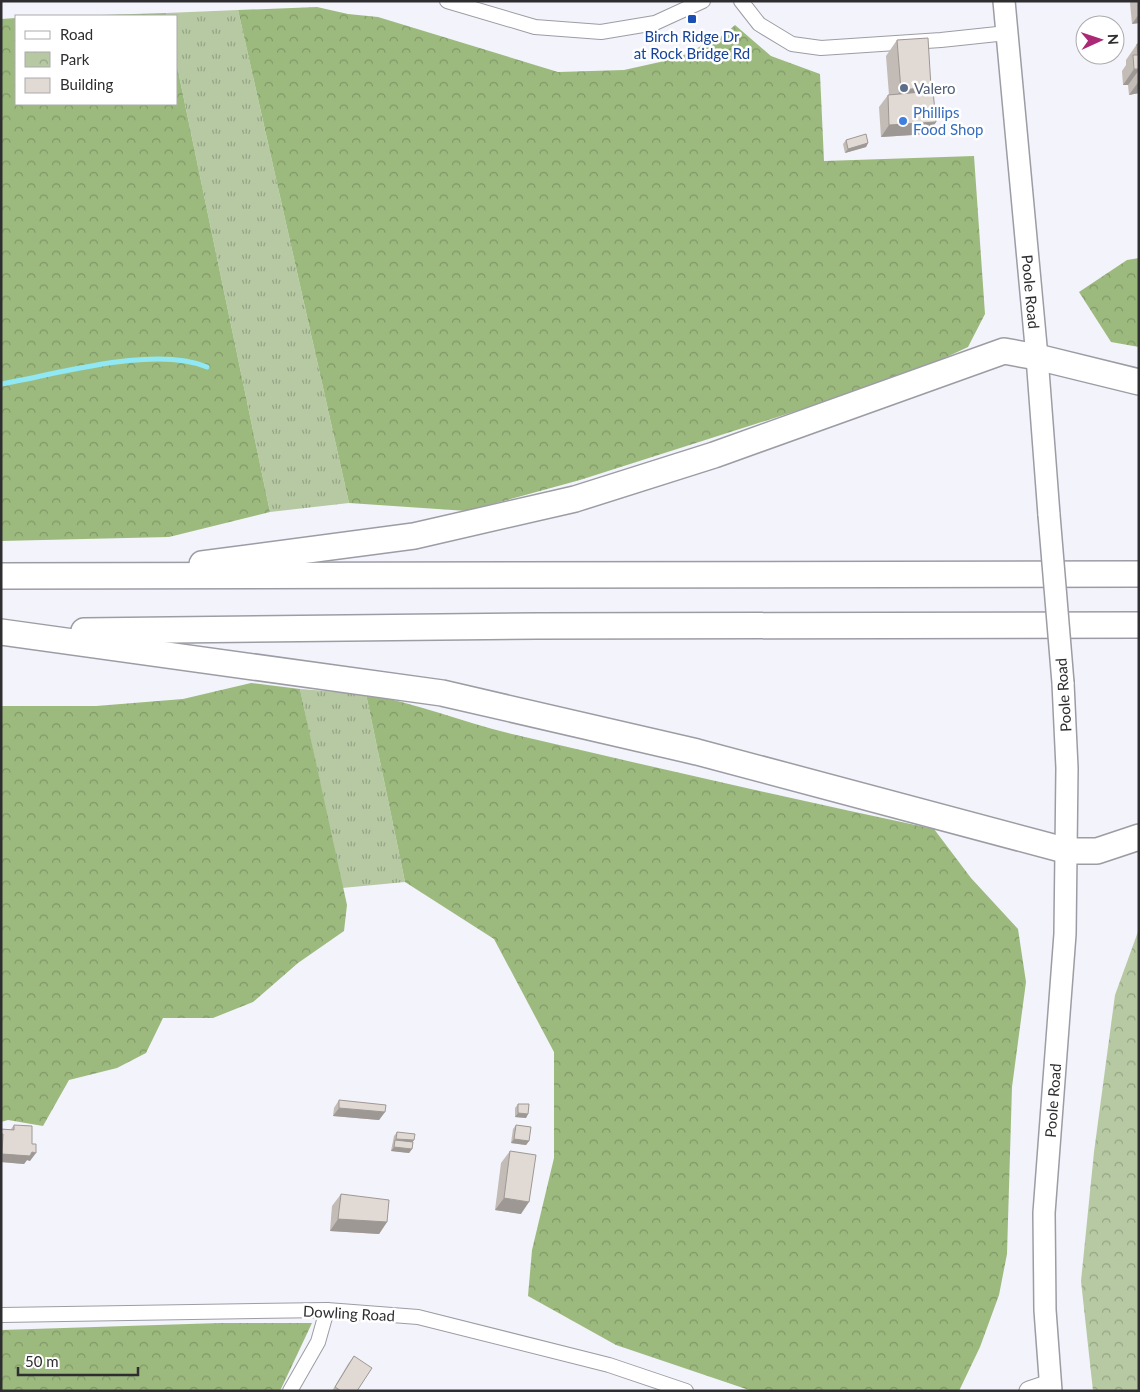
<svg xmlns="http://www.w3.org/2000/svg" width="1140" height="1392" viewBox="0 0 1140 1392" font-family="Lato,sans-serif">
<defs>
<pattern id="grass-tufts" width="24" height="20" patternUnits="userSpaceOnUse" patternTransform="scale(1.25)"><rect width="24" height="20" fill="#b6c9a3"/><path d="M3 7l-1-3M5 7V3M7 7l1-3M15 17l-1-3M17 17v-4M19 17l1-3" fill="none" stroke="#94a485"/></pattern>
<pattern id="forest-crowns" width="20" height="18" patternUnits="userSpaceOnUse" patternTransform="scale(1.25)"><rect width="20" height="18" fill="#9dba7e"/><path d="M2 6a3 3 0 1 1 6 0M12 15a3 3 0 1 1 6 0" fill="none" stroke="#809868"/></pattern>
<pattern id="park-crowns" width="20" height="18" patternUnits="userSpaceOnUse" patternTransform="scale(1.25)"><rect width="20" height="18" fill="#b6c9a3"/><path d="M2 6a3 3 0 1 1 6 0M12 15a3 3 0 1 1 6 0" fill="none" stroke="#94a485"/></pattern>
</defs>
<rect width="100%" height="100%" fill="#f3f3fb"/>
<g fill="url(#grass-tufts)">
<path d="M238,10L349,503L270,512L176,61V16H167L166,13Z"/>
<path d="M300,689L366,694L405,882L342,888Z"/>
</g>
<g fill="url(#forest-crowns)">
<path d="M317,7L348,14L378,17L558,72L624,70L678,58L725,34L735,25L771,56L820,74L824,161L974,156L985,314L968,347L906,376L580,480L467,511L349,503L238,10Z"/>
<path d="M166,13L167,16H69Z"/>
<path d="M16,18V104H176V61L270,512L169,537L1,541V19Z"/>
<path d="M1139,258V347L1111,342L1079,292L1127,260Z"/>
<path d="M251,683L300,689L347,905L344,931L298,963L253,1002L213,1018H163L146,1053L117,1068L69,1080L43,1126L8,1120L1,1122V706H96L183,699Z"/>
<path d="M366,694C416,703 462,722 512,734C652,767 793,799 934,829L971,878L1018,929L1026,982L1012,1087L1007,1254L999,1295L980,1347L959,1391H752L616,1345L528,1296L532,1250L554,1158V1052L494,939L405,882Z"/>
<path d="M220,1323H312L280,1391H1V1330Z"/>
</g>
<path fill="url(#park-crowns)" d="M1139,929V1391H1093L1081,1281L1094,1152L1115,995Z"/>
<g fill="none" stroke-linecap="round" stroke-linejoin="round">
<path stroke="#8fe8f4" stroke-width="5" d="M1,384C58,374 155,345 207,367"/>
<g stroke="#9c9ca4" stroke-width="16">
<g id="street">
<path d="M447,1L535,27L601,32L655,23L703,1"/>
<path d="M741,1L759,24L792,44L821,48L941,40L1007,33"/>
<path d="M1,1315L327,1310L418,1317L609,1365L686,1391"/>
<path d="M290,1391L318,1342L327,1310"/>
</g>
</g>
<g stroke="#9c9ca4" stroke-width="21">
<path id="secondary" d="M1029,1391L1050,1384"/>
</g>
<g stroke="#9c9ca4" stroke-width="24">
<g id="primary">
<path id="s1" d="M1004,1L1037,357L1049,515"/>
<path id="s2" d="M1051,1391L1045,1310L1044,1213L1065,934L1067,768L1063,683"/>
</g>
</g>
<g stroke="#9c9ca4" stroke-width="28">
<g id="highway">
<path d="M202,564L414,536L575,499L714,455L1004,351L1037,357L1139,382"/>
<path d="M1,576L1139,574"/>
<path d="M84,631L537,626L1139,625"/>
<path d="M1,632L442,693L697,752L1068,851H1097L1139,837"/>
</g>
</g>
<use href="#street" stroke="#fff" stroke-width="14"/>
<use href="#secondary" stroke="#fff" stroke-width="19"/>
<use href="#primary" stroke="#fff" stroke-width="21"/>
<use href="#highway" stroke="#fff" stroke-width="25"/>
<g stroke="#9c9ca4" stroke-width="24" stroke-linecap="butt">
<path id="primary-bridge" d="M1049,515L1063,683"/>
</g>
<use href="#primary-bridge" stroke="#fff" stroke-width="21"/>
</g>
<g fill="#c2bbb6">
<path d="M1131,1H1139V23L1132,24L1130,3Z"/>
<path d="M897,40L931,87L928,91L936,122L928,134L881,137L879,107L888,95H889L886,56Z"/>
<path d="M1137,44H1139V93L1129,95L1128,85H1123L1122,71L1126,65V60Z"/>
<path d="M846,140L868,143L866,147L845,153L843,144Z"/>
<path d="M339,1100L385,1112L379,1120L333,1116L334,1108Z"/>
<path d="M518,1104L528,1114L526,1118L515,1117V1108Z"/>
<path d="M14,1125L30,1161L27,1160L24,1164L1,1162V1129H11Z"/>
<path d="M516,1125L529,1141L526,1145L511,1143L513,1129Z"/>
<path d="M397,1132L413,1142L412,1149L409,1153L391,1151L394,1136Z"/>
<path d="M510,1151L521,1214L495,1210L501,1163Z"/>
<path d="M341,1194L387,1222L379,1234L330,1231L332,1206Z"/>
<path d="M354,1356L357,1391H332L348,1364Z"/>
</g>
<g fill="#9e9894">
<path d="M1139,14V23L1132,24Z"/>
<path d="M1134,69L1139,70L1128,85H1123Z"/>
<path d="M1139,81V93L1129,95Z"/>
<path d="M931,87L920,103L890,106L901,90Z"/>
<path d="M936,122L928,134L881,137L889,125Z"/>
<path d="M868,143L866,147L845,153L848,149Z"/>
<path d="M339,1108L385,1112L379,1120L333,1116Z"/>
<path d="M518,1113L528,1114L526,1118L515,1117Z"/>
<path d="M396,1139L414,1140L411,1144L395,1141Z"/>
<path d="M514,1139L529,1141L526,1145L511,1143Z"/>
<path d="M394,1147L412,1149L409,1153L391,1151Z"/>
<path d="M32,1152L36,1153L30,1161L27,1160L24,1164L1,1162L2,1154Z"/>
<path d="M504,1198L529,1202L521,1214L495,1210Z"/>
<path d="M338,1219L387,1222L379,1234L330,1231Z"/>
</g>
<g fill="#e1d9d4" stroke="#9e9894">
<path d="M928,38L931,87L901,90L897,40Z"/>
<path d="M1137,44H1139V69H1134L1133,55H1138Z"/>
<path d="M933,91L936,122L889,125L888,95Z"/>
<path d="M866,134L868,143L848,149L846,140Z"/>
<path d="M339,1100L386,1105L385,1112L339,1108Z"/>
<path d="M518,1104H529L528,1114L518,1113Z"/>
<path d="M14,1125L32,1126V1144H36V1153L32,1152L30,1156L2,1154L3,1134H1V1129L14,1130Z"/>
<path d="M516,1125L531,1127L529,1141L514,1139Z"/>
<path d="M397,1132L415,1134L414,1140L396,1139Z"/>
<path d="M395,1140L413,1142L412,1149L394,1147Z"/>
<path d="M510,1151L536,1155L529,1202L504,1198Z"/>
<path d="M341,1194L389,1200L387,1222L338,1219Z"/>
<path d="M354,1356L372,1368L357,1391H341L335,1387Z"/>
</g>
<rect fill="#1a4fb4" stroke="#fff" stroke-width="2" x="687" y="14" width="10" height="10" rx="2.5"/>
<circle fill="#5c6f8a" stroke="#fff" stroke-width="2" cx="904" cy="88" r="5"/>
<circle fill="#3f7fe0" stroke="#fff" stroke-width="2" cx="903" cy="121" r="5"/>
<g text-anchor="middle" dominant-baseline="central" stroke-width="5" stroke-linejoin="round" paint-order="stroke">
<g font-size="15" fill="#164399" stroke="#fff">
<text x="692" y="36">Birch Ridge Dr<tspan x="692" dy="17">at Rock Bridge Rd</tspan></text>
</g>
<g font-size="15" fill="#4e5e75" stroke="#fff" text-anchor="start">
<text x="914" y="88">Valero</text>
</g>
<g font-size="15" fill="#366cbe" stroke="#fff" text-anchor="start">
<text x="913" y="112">Phillips<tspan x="913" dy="17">Food Shop</tspan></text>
</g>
<g font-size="15" fill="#2e2e31" stroke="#fff">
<text stroke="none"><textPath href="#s1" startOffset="292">Poole Road</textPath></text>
<text transform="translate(1063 695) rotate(-94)">Poole Road</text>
<text stroke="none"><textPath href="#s2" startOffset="291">Poole Road</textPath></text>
<text transform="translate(349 1313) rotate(3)">Dowling Road</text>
</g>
</g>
<rect width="1140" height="1392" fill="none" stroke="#2e2e31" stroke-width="5"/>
<rect x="15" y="15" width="162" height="90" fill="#ffffff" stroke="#ababad"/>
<rect x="25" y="31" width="25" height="8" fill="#ffffff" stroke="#ababad"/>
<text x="60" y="40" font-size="15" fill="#2e2e31">Road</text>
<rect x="25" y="52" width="25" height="15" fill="url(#park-crowns)" stroke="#ababad"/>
<text x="60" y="65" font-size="15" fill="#2e2e31">Park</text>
<rect x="25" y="78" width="25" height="15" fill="#e1d9d4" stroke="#ababad"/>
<text x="60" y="90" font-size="15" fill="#2e2e31">Building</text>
<g transform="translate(1100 40) rotate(87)"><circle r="24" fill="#ffffff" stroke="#ababad"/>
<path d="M0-4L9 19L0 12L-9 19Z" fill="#aa2875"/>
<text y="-8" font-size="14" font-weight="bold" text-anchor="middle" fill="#2e2e31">N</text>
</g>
<path d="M18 1367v8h120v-8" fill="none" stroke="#2e2e31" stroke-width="2.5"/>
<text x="25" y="1367" font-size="15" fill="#2e2e31" stroke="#ffffff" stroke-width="4" paint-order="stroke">50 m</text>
</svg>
